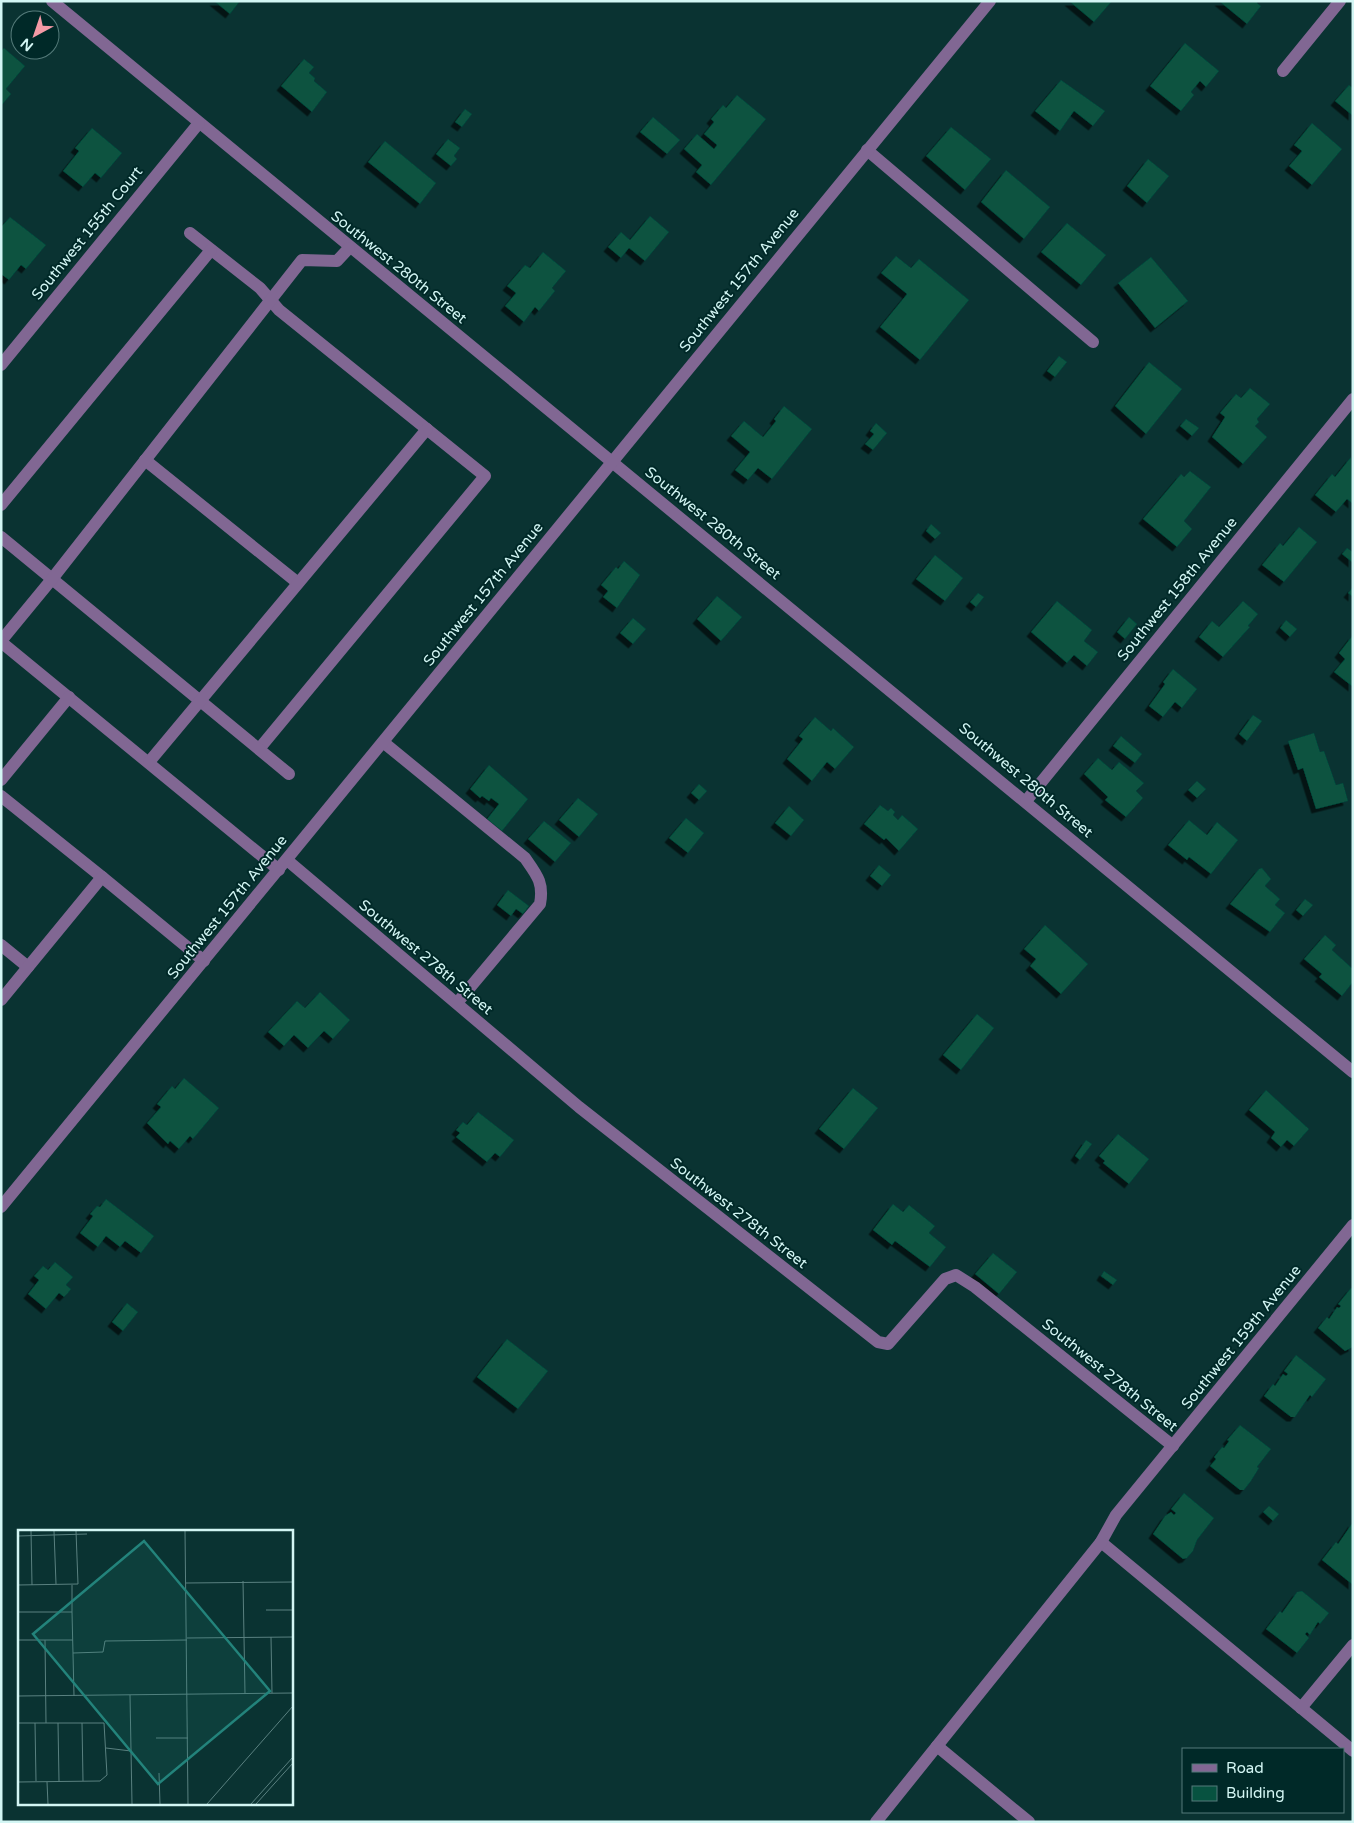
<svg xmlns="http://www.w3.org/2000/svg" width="1354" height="1823" viewBox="0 0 1354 1823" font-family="'Varela Round',sans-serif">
<defs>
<filter id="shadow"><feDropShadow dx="-4.5" dy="4.5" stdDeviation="0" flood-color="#0009"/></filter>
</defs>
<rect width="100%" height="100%" fill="#0a3332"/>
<g fill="#075240" filter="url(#shadow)">
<path d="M214,1H240L230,14Z"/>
<path d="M1069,1H1112L1094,22Z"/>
<path d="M1219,1H1258L1257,3L1261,6L1247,24Z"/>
<path d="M1185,43L1219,71L1206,87L1200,81L1191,92L1194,95L1181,111L1150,86Z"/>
<path d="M4,48L25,66L6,89L11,94L1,106V51Z"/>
<path d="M304,59L314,67L309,73L315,78L314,81L327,92L312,112L281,86Z"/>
<path d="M1061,80L1105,111L1093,126L1074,111L1060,131L1035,111Z"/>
<path d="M1349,85L1353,88V116L1335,101Z"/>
<path d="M737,95L766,119L711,185L696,172L702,165L684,149L697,134L714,149L717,145L704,134L714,122L711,119L723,105L726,108Z"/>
<path d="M465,109L472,114L462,127L455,122Z"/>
<path d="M653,117L680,140L667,154L640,132Z"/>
<path d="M1312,123L1342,149L1312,185L1289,166L1302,151L1294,145Z"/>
<path d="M951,127L991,159L965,190L926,156Z"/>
<path d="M92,128L122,153L101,178L95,173L83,187L63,171L79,151L75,148Z"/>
<path d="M448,139L460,148L454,156L457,159L451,166L436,154Z"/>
<path d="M385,141L436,183L420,204L368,162Z"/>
<path d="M1148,159L1169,176L1147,203L1127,186Z"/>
<path d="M1006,170L1050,207L1024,239L981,202Z"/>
<path d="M650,216L669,232L645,261L629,248L621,258L608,247L621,232L630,240Z"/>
<path d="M10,217L46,245L26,269L21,265L9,280L1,274V227Z"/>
<path d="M1067,223L1106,255L1081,285L1041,252Z"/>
<path d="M543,252L566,271L552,288L555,291L539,311L535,307L524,322L505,306L516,293L507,286L525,265L530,268Z"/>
<path d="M896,256L911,268L919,259L969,300L920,360L880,327L907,294L881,273Z"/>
<path d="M1151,257L1188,301L1155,328L1118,283Z"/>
<path d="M1059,356L1067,362L1055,377L1047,371Z"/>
<path d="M1149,362L1182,389L1146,434L1115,406Z"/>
<path d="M1250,388L1270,404L1257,419L1259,422L1255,426L1267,437L1243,464L1212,437L1225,417L1220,413L1236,394L1241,398Z"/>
<path d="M784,406L812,429L772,479L758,468L748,480L735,470L750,452L731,436L744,421L763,437L776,421L774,419Z"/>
<path d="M1186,419L1199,428L1192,436L1180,426Z"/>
<path d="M876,423L887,433L873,450L865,444L874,434L870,431Z"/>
<path d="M1351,457L1353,504L1347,499L1336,512L1315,495L1332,474L1335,477Z"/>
<path d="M1190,471L1211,487L1184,521L1192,529L1177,547L1143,519L1181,474L1184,477Z"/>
<path d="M931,524L941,533L935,539L926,531Z"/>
<path d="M1299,527L1317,542L1284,582L1262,565L1280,543L1283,546Z"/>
<path d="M1347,548L1353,552V563L1342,554Z"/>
<path d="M935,555L963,578L945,601L916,579Z"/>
<path d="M624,561L640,575L617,608L603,597L608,591L601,585L616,567L618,569Z"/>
<path d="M1353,587V597L1348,593Z"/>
<path d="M978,593L984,597L976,607L970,602Z"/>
<path d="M717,596L742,617L721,641L697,619Z"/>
<path d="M1057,601L1092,630L1084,641L1098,652L1087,666L1074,655L1067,663L1031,632Z"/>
<path d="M1243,601L1258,614L1248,626L1250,627L1223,657L1199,637L1212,621L1219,627Z"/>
<path d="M1129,617L1137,624L1125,639L1117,632Z"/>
<path d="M633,618L646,629L633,644L620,633Z"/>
<path d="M1286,620L1297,629L1290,637L1280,628Z"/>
<path d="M1353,635V687L1334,672L1345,659L1339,653Z"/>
<path d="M1173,669L1197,689L1182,708L1175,702L1163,717L1149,706L1165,684L1163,682Z"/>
<path d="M1253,715L1262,721L1247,741L1239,734Z"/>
<path d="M815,717L831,731L833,728L854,747L835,769L827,762L812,781L787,759L803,739L799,736Z"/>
<path d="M1314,733L1320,752L1324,751L1336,785L1343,783L1348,801L1316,809L1303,768L1298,770L1288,741Z"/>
<path d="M1121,736L1142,754L1135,763L1113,746Z"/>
<path d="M1098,758L1112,770L1119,762L1144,783L1136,791L1143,798L1126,817L1105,800L1108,797L1084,774Z"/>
<path d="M489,765L528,799L502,831L487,819L499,804L491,798L489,801L482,796L480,798L470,789Z"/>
<path d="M1197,781L1206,789L1197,798L1188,790Z"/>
<path d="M699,784L707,791L699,800L691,793Z"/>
<path d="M578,798L598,814L579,837L559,820Z"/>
<path d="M880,805L888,811L891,808L895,812L893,815L898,820L902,815L918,829L899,851L886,838L884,840L864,824Z"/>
<path d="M789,806L804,820L791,836L775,823Z"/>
<path d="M686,818L704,833L688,853L669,838Z"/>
<path d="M1189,820L1207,835L1217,822L1238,840L1211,874L1189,857L1187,860L1168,845Z"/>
<path d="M544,821L571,843L555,862L528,839Z"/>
<path d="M879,865L891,875L882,886L870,876Z"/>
<path d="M1262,868L1271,879L1265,886L1280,899L1275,905L1285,913L1270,932L1230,904L1259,869Z"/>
<path d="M508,890L529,906L523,914L516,909L511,916L497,905Z"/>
<path d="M1305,899L1313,905L1303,916L1296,910Z"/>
<path d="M1045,925L1088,964L1061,994L1030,966L1036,959L1024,949Z"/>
<path d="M1325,935L1336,945L1332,950L1353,969V982L1342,996L1319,977L1322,974L1304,959Z"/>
<path d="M320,992L350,1020L333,1039L324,1031L308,1048L294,1035L284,1046L268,1032L297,1001L305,1008Z"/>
<path d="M977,1014L994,1028L961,1070L943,1055Z"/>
<path d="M184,1078L219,1108L193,1139L190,1136L179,1149L170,1141L168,1144L147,1123L161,1107L157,1104L172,1086L175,1089Z"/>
<path d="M853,1088L878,1108L844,1149L819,1129Z"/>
<path d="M1266,1090L1309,1129L1294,1146L1287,1140L1281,1147L1271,1138L1275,1132L1249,1110Z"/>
<path d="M478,1112L514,1140L500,1157L495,1153L487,1162L456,1137L460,1133L456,1130L463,1122L467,1125Z"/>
<path d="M1118,1134L1149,1159L1129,1184L1103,1163L1105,1161L1099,1156Z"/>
<path d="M1086,1140L1092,1144L1080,1160L1075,1156Z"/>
<path d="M106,1199L154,1236L141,1253L125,1241L120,1247L106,1236L98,1247L80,1233L93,1216L90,1214L97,1206L100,1207Z"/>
<path d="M893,1204L903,1212L909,1205L935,1226L929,1233L946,1247L930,1267L895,1241L892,1245L873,1230Z"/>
<path d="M993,1253L1017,1272L999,1294L975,1274Z"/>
<path d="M55,1262L73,1277L66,1285L71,1289L68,1293L64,1297L59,1293L46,1309L28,1294L39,1280L34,1276L43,1266L48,1270Z"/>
<path d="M1104,1271L1117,1280L1113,1285L1101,1276Z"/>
<path d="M1351,1288L1353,1289V1347L1345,1351L1318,1328L1327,1317L1329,1319L1337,1307L1339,1308L1341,1306L1338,1304Z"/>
<path d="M127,1303L138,1312L123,1331L112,1322Z"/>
<path d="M507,1339L548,1371L518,1409L477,1377Z"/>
<path d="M1296,1355L1326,1379L1312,1397L1310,1395L1295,1417H1291L1264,1396L1273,1384L1275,1386L1283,1374L1286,1376L1288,1374L1284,1371Z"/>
<path d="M1240,1425L1271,1449L1257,1467L1259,1468L1251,1481L1244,1490H1240L1210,1466L1216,1459L1214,1457L1222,1447L1224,1448L1229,1441L1227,1440Z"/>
<path d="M1184,1493L1214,1518L1197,1540L1193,1551L1187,1558L1183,1559L1153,1534L1165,1516L1171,1512L1174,1515L1176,1513L1171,1509Z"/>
<path d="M1269,1506L1279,1514L1273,1521L1263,1512Z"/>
<path d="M1353,1522V1585L1322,1560L1336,1542L1338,1544Z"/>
<path d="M1302,1591L1329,1613L1320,1624L1318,1622L1310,1635L1307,1632L1305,1634L1309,1638L1297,1653L1266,1629L1280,1611L1282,1613L1297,1592Z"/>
</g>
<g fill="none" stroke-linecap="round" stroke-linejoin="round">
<g stroke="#816793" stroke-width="12">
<path d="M52,1C485,358 920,713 1353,1072"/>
<path d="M1283,71L1340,1"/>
<path d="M867,150L1093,342"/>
<path d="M190,233L260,288L279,310L485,476L259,749"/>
<path d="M1,365L199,123"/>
<path d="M145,460L298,583"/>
<path d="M1,505L211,250"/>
<path d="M1,537L289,774"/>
<path d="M1,641L52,579L302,260L337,261L349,248"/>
<path d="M1,642L279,870"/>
<path d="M383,742L525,858C537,875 544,883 540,904L457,1003"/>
<path d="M149,762L427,429"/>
<path d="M1,780L69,697"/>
<path d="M1,796L102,877"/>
<path d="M1026,801L1353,399"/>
<path d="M287,860L579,1107L878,1342L888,1344L945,1279L956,1275L975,1287L1173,1446"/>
<path d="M1,945L28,967"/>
<path d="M1,1000L102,877L204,961"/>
<path d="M1,1207C332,806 659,401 990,1"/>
<path d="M1101,1542L1353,1751"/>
<path d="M1301,1708L1353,1645"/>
<path d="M937,1746L1101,1542L1116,1515L1353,1225"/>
<path d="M876,1822L937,1746L1029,1822"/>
</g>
</g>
<g text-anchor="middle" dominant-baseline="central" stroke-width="4" stroke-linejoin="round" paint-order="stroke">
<g font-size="15" fill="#d3f6f4" stroke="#002928">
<text transform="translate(87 233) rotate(-51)">Southwest 155th Court</text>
<text transform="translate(399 267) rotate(39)">Southwest 280th Street</text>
<text transform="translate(739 280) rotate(-51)">Southwest 157th Avenue</text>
<text transform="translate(713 523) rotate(39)">Southwest 280th Street</text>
<text transform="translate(1177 589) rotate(-51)">Southwest 158th Avenue</text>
<text transform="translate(483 594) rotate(-51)">Southwest 157th Avenue</text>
<text transform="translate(1026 780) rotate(40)">Southwest 280th Street</text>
<text transform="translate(227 907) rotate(-51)">Southwest 157th Avenue</text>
<text transform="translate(426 957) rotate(40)">Southwest 278th Street</text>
<text transform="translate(739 1213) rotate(38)">Southwest 278th Street</text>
<text transform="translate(1241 1337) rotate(-51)">Southwest 159th Avenue</text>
<text transform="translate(1110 1375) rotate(39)">Southwest 278th Street</text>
</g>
</g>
<g transform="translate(18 1530)">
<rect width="275" height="275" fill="#0a3332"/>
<path fill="none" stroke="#5a8180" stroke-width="1" d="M13,1L14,55M36,1L38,54M167,1L170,274M0,6L69,4M225,51L227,164M168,53L275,52M0,55L60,54L58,1M248,80H275M0,82H54V55M54,82L56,166M253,107L254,163M169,108L275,107M0,110H55M27,110L28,193M55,123L85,122L87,111L169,110M112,165L114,274M0,166L275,163M0,193H86L89,245L82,251L0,252M17,193L18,251M40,193L41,251M64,193L65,251M138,208H170M88,218L113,221M141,243L142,274M29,252L30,274M189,274L275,176M233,274L275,227M238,274L275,233"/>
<path fill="#23837b" fill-opacity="0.15" stroke="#23837b" stroke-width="2.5" d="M126,11L252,161L140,254L15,104Z"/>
<rect width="275" height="275" fill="none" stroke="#d3f6f4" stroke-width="2.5"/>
</g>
<rect width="1354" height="1823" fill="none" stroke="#d3f6f4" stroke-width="5"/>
<rect x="1182" y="1748" width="162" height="65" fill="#002928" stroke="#547b7a"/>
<rect x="1192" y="1764" width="25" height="8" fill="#816793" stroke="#547b7a"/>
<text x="1226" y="1773" font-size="15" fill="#d3f6f4">Road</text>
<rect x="1192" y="1786" width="25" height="15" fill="#075240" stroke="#547b7a"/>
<text x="1226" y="1798" font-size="15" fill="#d3f6f4">Building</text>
<g transform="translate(35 35) rotate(220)"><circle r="24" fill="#002928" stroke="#547b7a"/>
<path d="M0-4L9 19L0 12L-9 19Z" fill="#f49aa6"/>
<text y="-8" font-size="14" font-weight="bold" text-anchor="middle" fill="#d3f6f4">N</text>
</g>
</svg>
